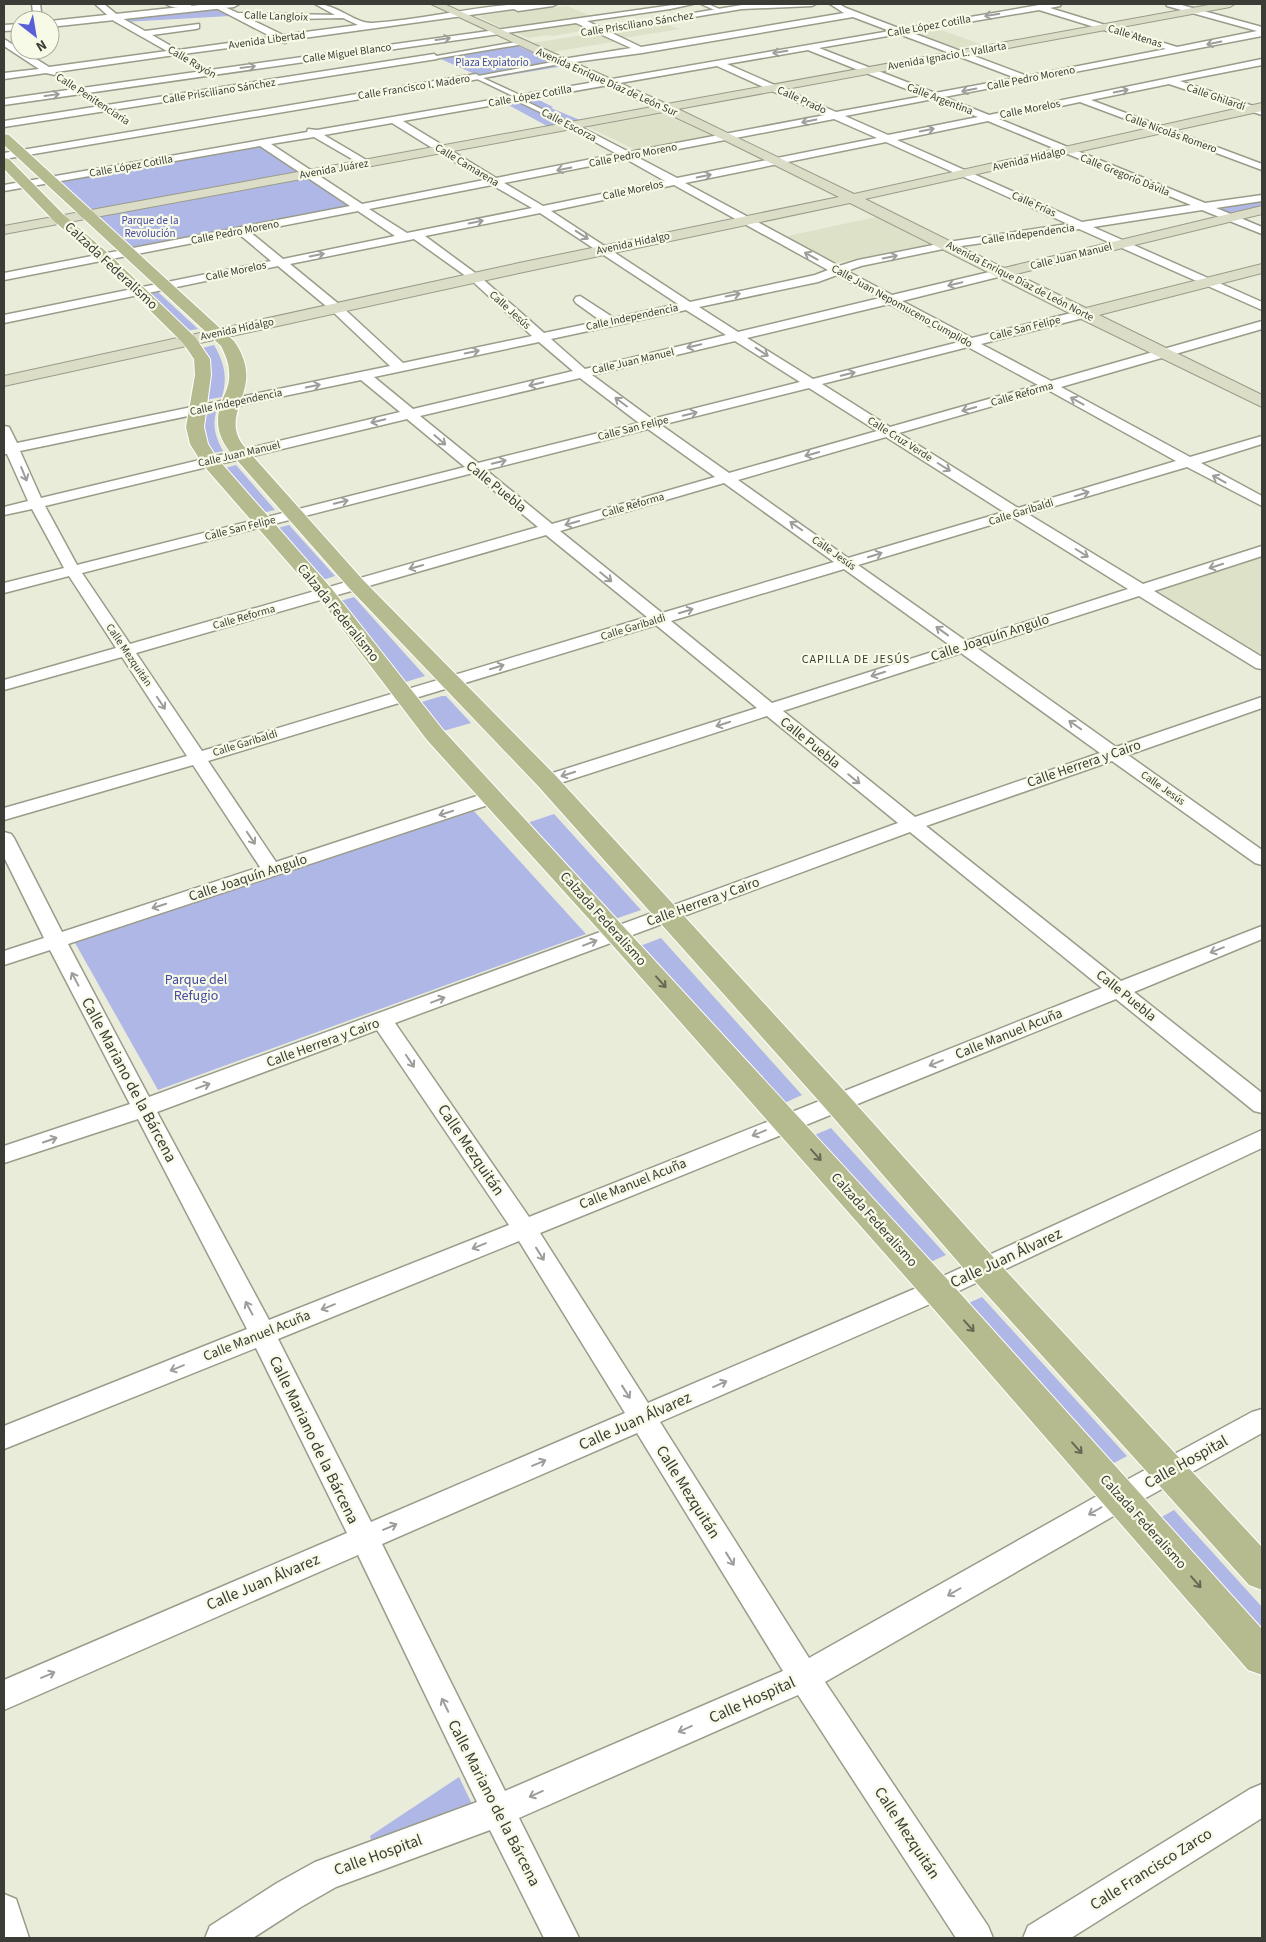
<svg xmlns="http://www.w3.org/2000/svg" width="1266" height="1942" viewBox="0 0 1266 1942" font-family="'Source Sans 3',sans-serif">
<rect width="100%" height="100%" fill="#e9ecd9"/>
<g fill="#dde1c7">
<path d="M546,6L550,8L567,6L591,16L504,29L478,16Z"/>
<path d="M576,22L592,29L553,36L549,35L528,38L512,31Z"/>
<path d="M659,22L680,29L624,38L611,32Z"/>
<path d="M938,29L980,44L957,48L916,33Z"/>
<path d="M595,33H600L618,41L553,52L533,43Z"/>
<path d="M663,114L713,136L638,151L588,127Z"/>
<path d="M876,217L930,244L831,264L783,237Z"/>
<path d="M1262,557V655L1157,591H1158Z"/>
</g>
<g fill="#afb7e7">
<path d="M214,8L230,16L124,22L118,19Z"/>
<path d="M511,43L564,66L486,79L434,56Z"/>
<path d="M533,97L553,107L551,108L580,120L547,126L503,102Z"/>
<path d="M266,144L308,170L88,211L55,181Z"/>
<path d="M316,175L364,205L131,250L94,217Z"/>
<path d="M1262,201V206L1227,215L1214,209Z"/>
<path d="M158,292L198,329L186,331L146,295Z"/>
<path d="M214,345C224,362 228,377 222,397L205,400C213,379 210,369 202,348Z"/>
<path d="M216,412C212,427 216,438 223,451L209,454L200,416Z"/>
<path d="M236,465L275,510L262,513L222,469Z"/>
<path d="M289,525L335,576L320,581L274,529Z"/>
<path d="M354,597L425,676L399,684L337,602Z"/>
<path d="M442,696H446L471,723L440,732L418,703Z"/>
<path d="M474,811L586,934L158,1090L74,941Z"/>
<path d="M554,814L641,910L615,919L527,823Z"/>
<path d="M661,938L802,1095L780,1105L640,946Z"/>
<path d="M831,1128L946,1255L924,1265L810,1137Z"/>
<path d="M982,1297L1127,1456L1103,1469L960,1307Z"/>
<path d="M1174,1510L1262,1607V1647L1151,1523Z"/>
<path d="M459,1777L472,1804L371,1840L370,1836Z"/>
</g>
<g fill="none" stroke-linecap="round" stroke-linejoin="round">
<g stroke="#9a9c8a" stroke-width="3">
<g id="pedestrian">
<path d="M680,4H693L670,9L667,7Z"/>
<path d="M701,4H708L724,11L719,12Z"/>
<path d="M522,41L524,44L434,59L431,57Z"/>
<path d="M563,60L565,61V63L483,78L522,96L521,99L573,124L574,125L571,127L513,99V96L473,77Z"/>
</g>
</g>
<g stroke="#9a9c8a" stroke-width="3">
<g id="minor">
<path d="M32,4H40L42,20H34Z"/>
<path d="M95,4H104L120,17L145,31L199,24V28L196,29L152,35L178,50L272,37L216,8L215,6L218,4L238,13L335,15L315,4C335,3 356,24 372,23C433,19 496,0 557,4L553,6L518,11L514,9L289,40L285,43L280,41L183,54L179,57L175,55L56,72L55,75L46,73L4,79V73L39,69L4,46V39L49,67L167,51L114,21ZM246,17L294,19L343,18L358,25L283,35Z"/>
<path d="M166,4H189L192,6C186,10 172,8 166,4Z"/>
<path d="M816,4L812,6L742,9L651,24L647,22L651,20L742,5Z"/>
<path d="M830,4H839L846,8L901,29L1039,5L1061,4L1060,6L1050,8L1177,47L1257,31L1167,6L1166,4H1178L1262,27V36L944,97L989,115L1262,59V65L1180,81L1262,109V115L1169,84L1091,100L1262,164V170L1080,102L999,119L1205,203L1262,195V201L1216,208L1262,227V234L1202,210L1093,227L1262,302V310L1079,229L948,248L861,266L847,271L892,295L1002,269L1006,271L1008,273L1006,275L902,301L972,338L1083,310L1087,311L1089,314L1087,317L981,344L1051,381L1262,321V329L1061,387L1190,457L1262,436V444L1201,463L1262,496V506L1187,467L1028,514L1143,584L1262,546V556L1154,591L1262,657V669L1256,668L1139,596L977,648L1116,747L1262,697V708L1128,755L1262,850V865L1255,863L1112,761L926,826L1121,981L1262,926V939L1134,992L1262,1093V1113L1254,1111L1116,999L540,1233L648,1403L928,1283L1262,1130V1148L946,1297L660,1422L809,1658L1097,1496L1252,1412L1262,1409V1433L1117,1514L825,1682L988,1926L993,1938H956L798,1695L519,1818L579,1938H544L490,1830L336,1887L301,1907L253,1938H205L210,1926L277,1883L315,1862L477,1802L358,1555L4,1710V1680L347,1533L256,1348L4,1449V1426L247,1329L138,1119L4,1163V1146L130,1104L50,950L4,965V951L44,938L4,857V832L11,834L14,838L62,932L260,867L193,765L4,820V808L187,756L122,657L4,690V680L116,648L69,576L4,593V583L64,568L32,509L4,515V507L28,501L7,454H4V426L9,427L17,443L390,366L332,311L278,266L4,323V315L271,261L239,234L4,280V273L350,206L260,146L4,191V185L307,132L308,129L317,130L890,31L853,17L642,53L560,64L559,62L563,59L631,48L576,23L4,105V99L673,5L674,7L670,9L587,21L641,47L844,13ZM1039,10L1166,49L1027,76L910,32ZM899,34L1016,78L935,93L819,48ZM808,50L924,96L836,112L727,64ZM717,66L825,115L629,152L571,122L566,125L568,127L617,154L496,178L403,121ZM933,99L978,117L888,135L845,116ZM834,119L877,138L677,178L637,157ZM988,121L1191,205L1082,222L897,140ZM392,123L484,180L362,204L271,144L314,137L364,166L369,163L368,161L324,135ZM886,142L1068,224L948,242L858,260L839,266L685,183ZM626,159L665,181L543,206L504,183ZM492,185L532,208L407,233L369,209ZM674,185L828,270L815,275L690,302L551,211ZM358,211L395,236L283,259L250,232ZM540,213L678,304L614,318L580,296L576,297L574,300L576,303L601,321L544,333L478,275L425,236ZM414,239L470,279L532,336L403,363L340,305L290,264ZM837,275L880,298L738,332L699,307L818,282ZM889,304L959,342L813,379L747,338ZM686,310L726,335L585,369L551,339ZM735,341L800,382L652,419L592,375ZM539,342L573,371L413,409L374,377ZM968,347L1038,385L890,427L822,384ZM580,378L639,423L478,463L420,416ZM361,380L400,412L41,498L20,451ZM809,388L877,431L729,473L661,425ZM1048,390L1176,461L1018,508L899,433ZM407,419L465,467L77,565L45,506ZM648,429L715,477L552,524L486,470ZM886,437L1004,512L848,558L738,480ZM473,473L538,527L130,644L82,573ZM724,483L834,562L662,613L560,531ZM1014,518L1128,589L966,641L858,565ZM546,535L647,617L202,751L136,653ZM844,569L951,646L772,703L671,621ZM656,625L757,708L540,777L538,781L540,785L547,787L554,785L767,716L898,823L149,1097L68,944L500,801L502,797L500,793L493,791L486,793L276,862L208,761ZM961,653L1100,753L915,817L783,711ZM910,832L1102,988L529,1217L395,1023ZM377,1030L509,1225L269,1320L157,1112ZM519,1241L625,1413L371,1522L278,1339ZM637,1433L783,1671L505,1791L382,1544Z"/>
<path d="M434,54L438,57L437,59L4,127V121Z"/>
<path d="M476,74L481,77L479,79L4,159V153Z"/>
<path d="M1262,1784V1818L1071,1938H1023L1028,1926L1250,1789Z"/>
<path d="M4,1894L16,1899L29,1938H4Z"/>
</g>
</g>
<g stroke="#9a9c8a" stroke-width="3">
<g id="tertiary">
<path d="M209,4H239L234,7L50,27V21Z"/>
<path d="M20,24V30L4,31V25Z"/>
</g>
</g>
<g stroke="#9a9c8a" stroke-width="2">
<path id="secondary" d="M431,4H444L667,104L1214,4H1235L1230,7L678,109L854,194L1262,103V111L865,199L1004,268L1262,206V214L1016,274L1086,308L1262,264V273L1099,315L1262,395V407L1077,317L850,203L519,273L4,386V376L519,263L839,197L724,140L664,112L4,234V226L652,107Z"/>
</g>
<g stroke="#fff" stroke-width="2">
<g id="primary">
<path d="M4,134L9,135L234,341C242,352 248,367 246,381C243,405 226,422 243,445L363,580L556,776L848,1095L995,1259L1262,1547V1590L1249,1585L971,1277L826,1109L538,786L349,588L235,458C218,439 213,422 223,398C227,390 230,381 229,372C229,363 225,354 221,346L4,145Z"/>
<path d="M4,158L9,159L65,216L109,254L195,337L210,359L211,375L204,427L208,444L217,458L332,589L443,730L949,1281L1262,1629V1675L1248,1670L925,1299L607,939L427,740L318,597L203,465L190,444L186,427L195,375L194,359L183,343L99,260L55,222L4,169Z"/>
</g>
</g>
<use href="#pedestrian" fill="#fff" fill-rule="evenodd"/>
<use href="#minor" fill="#fff" fill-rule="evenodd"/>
<use href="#tertiary" fill="#fff" fill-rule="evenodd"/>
<use href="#secondary" fill="#dbddc7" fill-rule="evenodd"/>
<use href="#primary" fill="#b6bb8f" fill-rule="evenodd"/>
</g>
<defs><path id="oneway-shaft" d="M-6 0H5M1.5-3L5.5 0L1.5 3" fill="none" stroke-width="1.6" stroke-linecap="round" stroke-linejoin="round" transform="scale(1.25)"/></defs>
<g stroke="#9d9e9a">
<use href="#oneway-shaft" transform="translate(992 15) rotate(170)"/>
<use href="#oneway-shaft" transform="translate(443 39) rotate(-8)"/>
<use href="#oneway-shaft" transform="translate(1214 43) rotate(169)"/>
<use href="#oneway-shaft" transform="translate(780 52) rotate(170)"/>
<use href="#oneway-shaft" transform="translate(248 67) rotate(-8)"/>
<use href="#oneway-shaft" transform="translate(969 90) rotate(169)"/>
<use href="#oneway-shaft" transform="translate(1121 91) rotate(-11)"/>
<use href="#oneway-shaft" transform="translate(52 95) rotate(-8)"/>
<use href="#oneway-shaft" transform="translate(809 121) rotate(169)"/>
<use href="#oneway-shaft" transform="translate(927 130) rotate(-12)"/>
<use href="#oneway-shaft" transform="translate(564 169) rotate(169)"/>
<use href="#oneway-shaft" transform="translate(704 176) rotate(-12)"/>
<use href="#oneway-shaft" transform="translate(476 222) rotate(-12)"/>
<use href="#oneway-shaft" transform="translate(582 235) rotate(33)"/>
<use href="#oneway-shaft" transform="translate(317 255) rotate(-12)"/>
<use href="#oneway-shaft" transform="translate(811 256) rotate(-151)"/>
<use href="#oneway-shaft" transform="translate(890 257) rotate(-11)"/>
<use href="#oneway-shaft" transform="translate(955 284) rotate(167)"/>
<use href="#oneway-shaft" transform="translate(733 295) rotate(-12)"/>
<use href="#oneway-shaft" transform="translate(694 346) rotate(167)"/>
<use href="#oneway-shaft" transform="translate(472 352) rotate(-12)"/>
<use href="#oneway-shaft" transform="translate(762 352) rotate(33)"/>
<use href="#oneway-shaft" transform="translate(848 374) rotate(-14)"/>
<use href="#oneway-shaft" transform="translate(536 384) rotate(167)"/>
<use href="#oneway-shaft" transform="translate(313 386) rotate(-12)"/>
<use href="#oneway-shaft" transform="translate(1077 401) rotate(-151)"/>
<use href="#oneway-shaft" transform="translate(621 402) rotate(-143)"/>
<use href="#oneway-shaft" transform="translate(969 409) rotate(164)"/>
<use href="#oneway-shaft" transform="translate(690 414) rotate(-14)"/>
<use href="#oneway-shaft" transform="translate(378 421) rotate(167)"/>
<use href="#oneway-shaft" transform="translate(440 440) rotate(41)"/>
<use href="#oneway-shaft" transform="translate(812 454) rotate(164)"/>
<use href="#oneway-shaft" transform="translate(499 462) rotate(-14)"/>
<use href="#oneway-shaft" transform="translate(944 467) rotate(32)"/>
<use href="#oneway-shaft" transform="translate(24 474) rotate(68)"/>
<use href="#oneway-shaft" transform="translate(1219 479) rotate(-151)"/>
<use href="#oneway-shaft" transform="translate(1082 494) rotate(-17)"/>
<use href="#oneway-shaft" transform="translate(341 502) rotate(-14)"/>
<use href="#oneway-shaft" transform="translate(572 523) rotate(164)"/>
<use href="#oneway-shaft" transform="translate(796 526) rotate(-145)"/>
<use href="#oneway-shaft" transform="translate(1082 553) rotate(32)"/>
<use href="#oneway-shaft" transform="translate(875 555) rotate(-17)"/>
<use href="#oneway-shaft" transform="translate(1216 566) rotate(162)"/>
<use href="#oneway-shaft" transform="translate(416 567) rotate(164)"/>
<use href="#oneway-shaft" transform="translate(606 577) rotate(39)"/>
<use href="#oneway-shaft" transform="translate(686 611) rotate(-17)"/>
<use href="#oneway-shaft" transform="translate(942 631) rotate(-144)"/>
<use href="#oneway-shaft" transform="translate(497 667) rotate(-17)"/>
<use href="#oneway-shaft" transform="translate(878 674) rotate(162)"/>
<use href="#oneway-shaft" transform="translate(161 703) rotate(56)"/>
<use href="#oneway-shaft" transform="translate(723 724) rotate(162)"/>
<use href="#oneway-shaft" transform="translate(1075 725) rotate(-145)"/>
<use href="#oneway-shaft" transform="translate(568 774) rotate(162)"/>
<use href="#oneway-shaft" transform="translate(854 779) rotate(39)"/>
<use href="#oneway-shaft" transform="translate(446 813) rotate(162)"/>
<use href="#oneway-shaft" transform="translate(251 838) rotate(56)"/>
<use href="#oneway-shaft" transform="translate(159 906) rotate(162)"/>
<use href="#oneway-shaft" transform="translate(590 943) rotate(-21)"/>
<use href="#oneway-shaft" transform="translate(1217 950) rotate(158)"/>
<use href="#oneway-shaft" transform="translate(75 979) rotate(-118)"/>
<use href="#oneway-shaft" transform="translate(438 1000) rotate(-21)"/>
<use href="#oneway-shaft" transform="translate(410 1061) rotate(56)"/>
<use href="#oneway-shaft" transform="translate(936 1063) rotate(158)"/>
<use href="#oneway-shaft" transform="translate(203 1086) rotate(-20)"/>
<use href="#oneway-shaft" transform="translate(759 1133) rotate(158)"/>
<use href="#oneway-shaft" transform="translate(50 1140) rotate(-19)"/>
<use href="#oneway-shaft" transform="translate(479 1246) rotate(158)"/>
<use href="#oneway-shaft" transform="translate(540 1254) rotate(58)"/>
<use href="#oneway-shaft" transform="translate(328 1307) rotate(158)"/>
<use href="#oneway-shaft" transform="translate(249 1308) rotate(-118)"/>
<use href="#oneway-shaft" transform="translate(177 1368) rotate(158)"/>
<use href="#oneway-shaft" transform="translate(720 1384) rotate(-24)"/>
<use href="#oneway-shaft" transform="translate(626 1392) rotate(58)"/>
<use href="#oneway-shaft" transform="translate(539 1463) rotate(-23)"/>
<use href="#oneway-shaft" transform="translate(1095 1511) rotate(150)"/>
<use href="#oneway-shaft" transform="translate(390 1527) rotate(-23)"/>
<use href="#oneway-shaft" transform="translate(730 1559) rotate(58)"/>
<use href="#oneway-shaft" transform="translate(954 1592) rotate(150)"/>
<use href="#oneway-shaft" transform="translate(48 1675) rotate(-23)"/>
<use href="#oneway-shaft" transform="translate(445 1705) rotate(-116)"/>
<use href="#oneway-shaft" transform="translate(685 1729) rotate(156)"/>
<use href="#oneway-shaft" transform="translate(536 1794) rotate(156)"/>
</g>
<g stroke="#666854">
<use href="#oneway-shaft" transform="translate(661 982) rotate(48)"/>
<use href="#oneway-shaft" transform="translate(816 1155) rotate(48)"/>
<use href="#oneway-shaft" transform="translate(969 1326) rotate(48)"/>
<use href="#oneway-shaft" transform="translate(1077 1448) rotate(48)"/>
<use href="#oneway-shaft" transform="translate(1196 1582) rotate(49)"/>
</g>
<g text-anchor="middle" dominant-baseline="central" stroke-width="4.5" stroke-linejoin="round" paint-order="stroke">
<g font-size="11" fill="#3b3c35" stroke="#f7fae6">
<text transform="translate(276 16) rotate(2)">Calle Langloix</text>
<text transform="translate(637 24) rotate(-9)">Calle Prisciliano Sánchez</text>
<text transform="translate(929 26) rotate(-10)">Calle López Cotilla</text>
<text transform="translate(1135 36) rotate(17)">Calle Atenas</text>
<text transform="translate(267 40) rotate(-8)">Avenida Libertad</text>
<text transform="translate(347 53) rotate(-8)">Calle Miguel Blanco</text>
<text transform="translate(947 56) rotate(-10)">Avenida Ignacio L. Vallarta</text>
<text transform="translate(192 62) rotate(30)">Calle Rayón</text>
<text transform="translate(1031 78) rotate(-11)">Calle Pedro Moreno</text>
<text transform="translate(607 82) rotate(24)">Avenida Enrique Díaz de León Sur</text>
<text transform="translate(414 87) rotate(-9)">Calle Francisco I. Madero</text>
<text transform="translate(219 91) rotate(-9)">Calle Prisciliano Sánchez</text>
<text transform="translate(530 96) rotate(-10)">Calle López Cotilla</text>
<text transform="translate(1216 97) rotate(19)">Calle Ghilardi</text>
<text transform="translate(93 99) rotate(33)">Calle Penitenciaria</text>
<text transform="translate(940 99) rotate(21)">Calle Argentina</text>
<text transform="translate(802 100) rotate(24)">Calle Prado</text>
<text transform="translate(1030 109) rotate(-11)">Calle Morelos</text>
<text transform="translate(569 125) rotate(27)">Calle Escorza</text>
<text transform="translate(1171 133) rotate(20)">Calle Nicolás Romero</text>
<text transform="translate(633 155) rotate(-11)">Calle Pedro Moreno</text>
<text transform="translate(1029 159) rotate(-13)">Avenida Hidalgo</text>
<text transform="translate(467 165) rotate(31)">Calle Camarena</text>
<text transform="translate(131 166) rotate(-10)">Calle López Cotilla</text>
<text transform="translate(334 169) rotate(-10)">Avenida Juárez</text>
<text transform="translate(1125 175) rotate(22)">Calle Gregorio Dávila</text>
<text transform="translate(633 190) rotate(-12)">Calle Morelos</text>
<text transform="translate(1034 204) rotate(24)">Calle Frías</text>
<text transform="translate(235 232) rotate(-11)">Calle Pedro Moreno</text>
<text transform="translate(1028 234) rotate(-8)">Calle Independencia</text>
<text transform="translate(633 243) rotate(-12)">Avenida Hidalgo</text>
<text transform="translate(1071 256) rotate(-14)">Calle Juan Manuel</text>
<text transform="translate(236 271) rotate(-12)">Calle Morelos</text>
<text transform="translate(1020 281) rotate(27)">Avenida Enrique Díaz de León Norte</text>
<text transform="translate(902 306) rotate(29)">Calle Juan Nepomuceno Cumplido</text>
<text transform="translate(510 310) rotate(42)">Calle Jesús</text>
<text transform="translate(632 317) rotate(-12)">Calle Independencia</text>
<text transform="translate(1025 328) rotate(-14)">Calle San Felipe</text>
<text transform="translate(237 329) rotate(-12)">Avenida Hidalgo</text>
<text transform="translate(633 361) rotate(-13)">Calle Juan Manuel</text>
<text transform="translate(1022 394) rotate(-16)">Calle Reforma</text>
<text transform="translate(236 402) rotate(-12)">Calle Independencia</text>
<text transform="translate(633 428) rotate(-14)">Calle San Felipe</text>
<text transform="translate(900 439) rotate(32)">Calle Cruz Verde</text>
<text transform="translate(239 454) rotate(-13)">Calle Juan Manuel</text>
<text transform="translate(633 505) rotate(-16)">Calle Reforma</text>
<text transform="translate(1021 512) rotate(-17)">Calle Garibaldi</text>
<text transform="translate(240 528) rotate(-14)">Calle San Felipe</text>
<text transform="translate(834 553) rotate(35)">Calle Jesús</text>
<text transform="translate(244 617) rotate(-16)">Calle Reforma</text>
<text transform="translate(633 627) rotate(-17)">Calle Garibaldi</text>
<text transform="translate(129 655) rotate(56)">Calle Mezquitán</text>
<text transform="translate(245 743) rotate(-17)">Calle Garibaldi</text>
<text transform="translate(1163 788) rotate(35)">Calle Jesús</text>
</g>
<g font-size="11" fill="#454aa4" stroke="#f7fae6">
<text x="492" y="62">Plaza Expiatorio</text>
<text x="150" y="220">Parque de la<tspan x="150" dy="13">Revolución</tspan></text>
</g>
<g font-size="12" letter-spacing="1" fill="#3b3c35" stroke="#f7fae6">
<text x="856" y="659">CAPILLA DE JESÚS</text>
</g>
<g font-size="14" fill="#3b3c35" stroke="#f7fae6">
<text transform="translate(111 266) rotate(43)">Calzada Federalismo</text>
<text transform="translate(496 487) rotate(39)">Calle Puebla</text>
<text transform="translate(338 613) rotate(51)">Calzada Federalismo</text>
<text transform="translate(990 638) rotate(-18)">Calle Joaquín Angulo</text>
<text transform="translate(810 743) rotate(39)">Calle Puebla</text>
<text transform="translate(1084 764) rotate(-19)">Calle Herrera y Cairo</text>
<text transform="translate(248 878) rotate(-18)">Calle Joaquín Angulo</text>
<text transform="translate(703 902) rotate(-20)">Calle Herrera y Cairo</text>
<text transform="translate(603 919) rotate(48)">Calzada Federalismo</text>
<text transform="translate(1126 996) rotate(39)">Calle Puebla</text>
<text transform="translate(1009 1034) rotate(-22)">Calle Manuel Acuña</text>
<text transform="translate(323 1043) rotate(-20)">Calle Herrera y Cairo</text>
<text transform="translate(633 1184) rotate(-22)">Calle Manuel Acuña</text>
<text transform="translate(874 1220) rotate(48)">Calzada Federalismo</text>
<text transform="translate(257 1336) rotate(-22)">Calle Manuel Acuña</text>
<text transform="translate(1143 1522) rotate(48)">Calzada Federalismo</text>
</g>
<g font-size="14" fill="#454aa4" stroke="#f7fae6">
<text x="196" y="980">Parque del<tspan x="196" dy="16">Refugio</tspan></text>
</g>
<g font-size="16" fill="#3b3c35" stroke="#f7fae6">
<text transform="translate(129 1080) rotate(62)">Calle Mariano de la Bárcena</text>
<text transform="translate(471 1150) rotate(56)">Calle Mezquitán</text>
<text transform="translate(1006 1258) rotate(-25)">Calle Juan Álvarez</text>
<text transform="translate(635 1421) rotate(-24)">Calle Juan Álvarez</text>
<text transform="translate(314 1440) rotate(64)">Calle Mariano de la Bárcena</text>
<text transform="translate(1186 1462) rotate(-29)">Calle Hospital</text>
<text transform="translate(688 1492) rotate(58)">Calle Mezquitán</text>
<text transform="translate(263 1582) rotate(-23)">Calle Juan Álvarez</text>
<text transform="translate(752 1700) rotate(-24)">Calle Hospital</text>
<text transform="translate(494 1803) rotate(63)">Calle Mariano de la Bárcena</text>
<text transform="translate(907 1833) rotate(57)">Calle Mezquitán</text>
<text transform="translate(378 1855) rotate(-20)">Calle Hospital</text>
<text transform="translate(1151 1869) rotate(-32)">Calle Francisco Zarco</text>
</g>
</g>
<rect width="1266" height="1942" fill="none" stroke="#3b3c35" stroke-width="10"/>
<g transform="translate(35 35) rotate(149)"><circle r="24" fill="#f7fae6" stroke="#acae9f"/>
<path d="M0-4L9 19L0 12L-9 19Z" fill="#595fd6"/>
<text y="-8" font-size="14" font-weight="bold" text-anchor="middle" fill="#3b3c35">N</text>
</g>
</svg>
